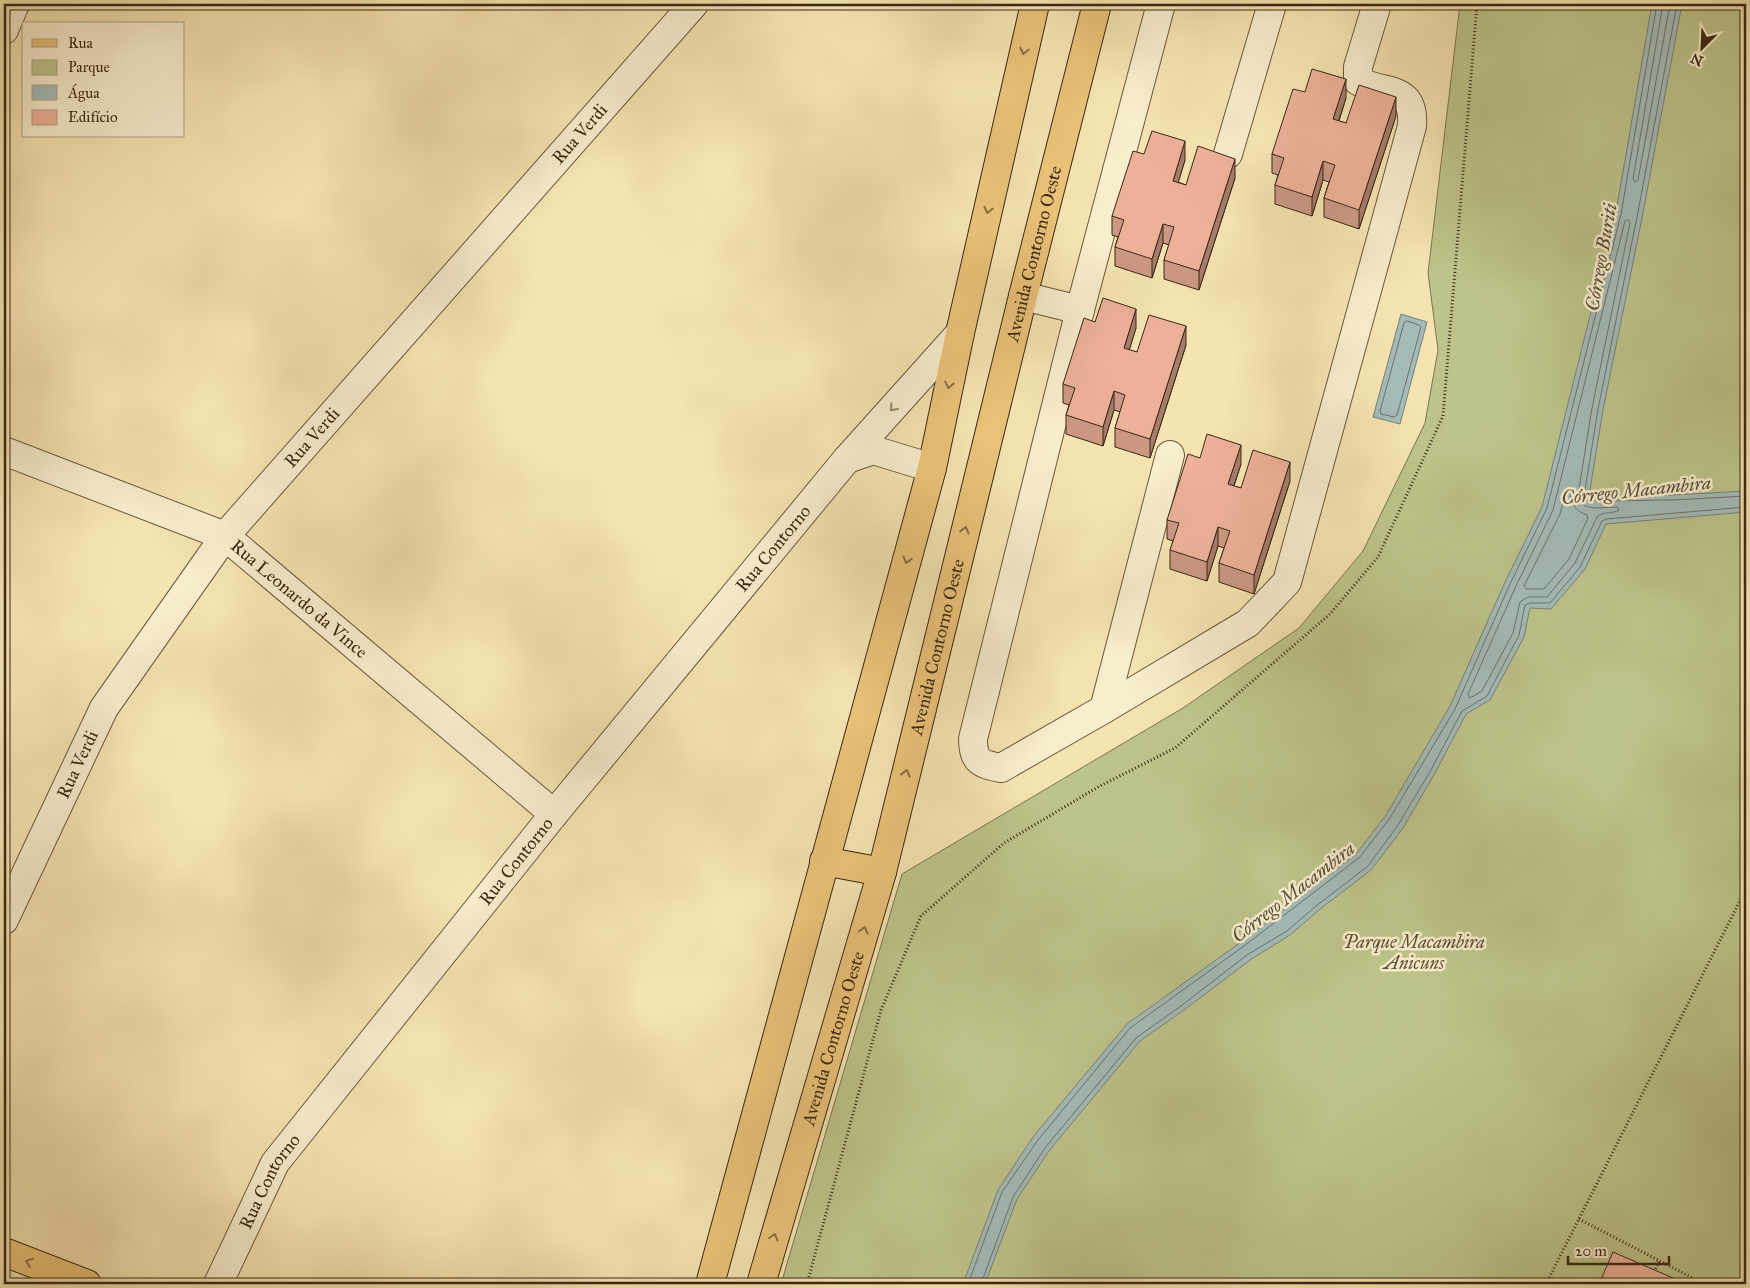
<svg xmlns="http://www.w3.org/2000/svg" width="1750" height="1288" viewBox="0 0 1750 1288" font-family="'IM FELL Great Primer',serif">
<rect width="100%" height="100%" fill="#f5e4b2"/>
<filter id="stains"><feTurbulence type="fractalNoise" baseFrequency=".004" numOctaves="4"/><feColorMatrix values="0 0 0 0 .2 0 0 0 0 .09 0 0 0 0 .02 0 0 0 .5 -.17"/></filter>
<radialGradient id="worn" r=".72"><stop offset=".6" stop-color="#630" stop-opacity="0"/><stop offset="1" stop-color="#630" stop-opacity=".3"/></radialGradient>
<path fill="#bdc48b" stroke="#7c7650" d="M1460,4H1746V1284H781L902,874L1183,708L1299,628L1363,551L1425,423L1438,350L1428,273Z"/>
<g fill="#a3bbb9" stroke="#798177">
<path d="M1652,4H1682L1642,218L1603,410L1589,496L1672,495L1746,491V512L1606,524L1585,569L1551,609L1530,608L1524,637L1490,700L1466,714L1435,773L1403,828L1371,870L1319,910L1290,935L1250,960L1184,1010L1140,1041L1049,1151L1017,1199L985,1284H963L998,1190L1033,1137L1127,1024L1241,942L1356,854L1386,815L1450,706L1505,582L1542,507L1616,212Z"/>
<path d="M1401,314L1427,322L1400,424L1373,417Z"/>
</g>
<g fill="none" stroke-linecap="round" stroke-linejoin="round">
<g stroke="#6e7266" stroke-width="1">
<path d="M1663,4L1633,179L1635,182L1638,180L1670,4"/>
<path d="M1677,4L1637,217L1598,409L1584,496L1586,500L1590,501L1673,500L1746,496"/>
<path d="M1628,220L1630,223L1592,408L1578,495C1580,513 1603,507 1617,507L1619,510C1613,514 1604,511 1597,517L1575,563L1547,597H1528L1520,602L1513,633L1482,691L1470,698L1468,694L1516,586L1553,510L1625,221Z"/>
<path d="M1407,321L1419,325L1421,327L1397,415L1394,417L1381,414L1380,411L1404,323Z"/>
<path d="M1566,491L1570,492C1570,504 1576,511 1587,515L1588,518L1569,559L1544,589H1526L1524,586L1560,514Z"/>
<path d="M968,1284L1002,1192L1038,1140L1130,1028L1244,946L1360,857L1390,818L1455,709L1510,584L1547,508L1621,214L1657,4"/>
<path d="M981,1284L1013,1197L1045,1148L1136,1038L1181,1006L1247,955L1287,931L1316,906L1368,866L1398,825L1431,770L1462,711L1487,696L1519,635L1525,605L1530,603H1550L1580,567L1602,521L1606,519L1746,507"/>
</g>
<g stroke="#69583c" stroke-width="30">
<g id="minor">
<path d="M1161,4L1080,310L973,739C973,761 980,764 1001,768L1104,709L1248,623L1287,582L1412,126C1415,84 1385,95 1358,81V67L1377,4"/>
<path d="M4,30L15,4"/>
<path d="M1228,154L1272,4"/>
<path d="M1023,296L1080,310"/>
<path id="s1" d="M4,451L225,536L554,814"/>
<path d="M847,459L873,450L932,468"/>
<path d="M1104,709L1170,455"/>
<path id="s2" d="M4,920L104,708L225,536L694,4"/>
<path id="s3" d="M218,1284L275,1163L554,814L847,459L960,333"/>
</g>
</g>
<g stroke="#3a2914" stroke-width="30">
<g id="major">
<path d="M824,861L882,872"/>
<path d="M4,1252L87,1284"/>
<path d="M710,1284L932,468L960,333L1035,4"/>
<path id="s4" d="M761,1284L882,872L1023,296L1097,4"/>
</g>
</g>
<g stroke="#3a2914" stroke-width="3" stroke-dasharray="1 2.5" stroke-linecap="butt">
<path d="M1746,154L1743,178L1746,185"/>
<path d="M1579,1219L1704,1284"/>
<path d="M1654,1272L1659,1261"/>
<path d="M807,1284L881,1010L921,916L1004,843L1098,787L1175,748L1330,614L1378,557L1443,416L1477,4"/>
<path d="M1546,1284L1746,889"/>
</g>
<use href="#minor" stroke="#f8edcd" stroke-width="28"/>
<use href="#major" stroke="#eac279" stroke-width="28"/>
</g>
<g fill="#cc9884" stroke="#3a2914">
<path d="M1305,92L1346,98L1339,121L1346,123L1396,116L1359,229L1324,217V198L1329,182L1323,180L1312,216L1275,204V185L1278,175L1272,173V154Z"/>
<path d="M1185,160L1178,182L1186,185L1235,178L1199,290L1164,279V260L1169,245L1163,243L1152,278L1115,266V247L1118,237L1112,235V216Z"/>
<path d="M1095,322L1136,328L1129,350L1137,352L1186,345L1150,458L1115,447V428L1120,412L1114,410L1103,446L1066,434V415L1069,405L1063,403V384Z"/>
<path d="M1200,458L1241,464L1234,486L1241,488L1290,481L1254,594L1219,582V563L1224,548L1218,546L1207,581L1170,569V550L1173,541L1167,539V520Z"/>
</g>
<g fill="#a67c6b" stroke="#3a2914">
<path d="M1346,79V98L1333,138V119Z"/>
<path d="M1396,97V116L1359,229V210Z"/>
<path d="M1185,141V160L1173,200V181Z"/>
<path d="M1235,159V178L1199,290V271Z"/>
<path d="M1323,161V180L1312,216V197Z"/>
<path d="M1163,224V243L1152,278V259Z"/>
<path d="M1136,309V328L1124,367V348Z"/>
<path d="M1186,326V345L1150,458V439Z"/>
<path d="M1114,391V410L1103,446V427Z"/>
<path d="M1241,445V464L1228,503V484Z"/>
<path d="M1290,462V481L1254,594V575Z"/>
<path d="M1218,527V546L1207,581V562Z"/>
</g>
<g fill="#edb199" stroke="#3a2914">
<path d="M1312,69L1346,79L1333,119L1346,123L1359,85L1396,97L1359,210L1324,198L1335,165L1323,161L1312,197L1275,185L1284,158L1272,154L1293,89L1305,92Z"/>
<path d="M1152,131L1185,141L1173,181L1186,185L1198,146L1235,159L1199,271L1164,260L1174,227L1163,224L1152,259L1115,247L1124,220L1112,216L1133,151L1144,154Z"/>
<path d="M1103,298L1136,309L1124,348L1137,352L1149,315L1186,326L1150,439L1115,428L1125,395L1114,391L1103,427L1066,415L1075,388L1063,384L1084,318L1095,322Z"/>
<path d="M1207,434L1241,445L1228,484L1241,488L1253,450L1290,462L1254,575L1219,563L1230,531L1218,527L1207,562L1170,550L1179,523L1167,520L1188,454L1200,458Z"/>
<path d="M1613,1252L1680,1281L1678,1284H1599Z"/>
</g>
<defs><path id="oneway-chevron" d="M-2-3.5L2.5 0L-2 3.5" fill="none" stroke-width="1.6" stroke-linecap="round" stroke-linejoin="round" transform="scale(1.25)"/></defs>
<g stroke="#896e41">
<use href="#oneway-chevron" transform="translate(1024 51) rotate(103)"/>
<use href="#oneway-chevron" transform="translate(988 210) rotate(103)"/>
<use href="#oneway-chevron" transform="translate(949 385) rotate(102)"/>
<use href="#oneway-chevron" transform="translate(965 530) rotate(-76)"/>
<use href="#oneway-chevron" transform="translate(907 560) rotate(105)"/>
<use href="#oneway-chevron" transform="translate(906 773) rotate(-76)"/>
<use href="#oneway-chevron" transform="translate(864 930) rotate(-74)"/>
<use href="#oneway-chevron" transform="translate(774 1237) rotate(-74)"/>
<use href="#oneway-chevron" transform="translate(29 1262) rotate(-159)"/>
</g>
<use stroke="#998b70" href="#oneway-chevron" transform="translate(893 408) rotate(132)"/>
<g text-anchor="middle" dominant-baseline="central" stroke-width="5" stroke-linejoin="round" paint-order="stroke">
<g font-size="18" fill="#3a2914" stroke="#f8edcd">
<text stroke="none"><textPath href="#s2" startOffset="981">Rua Verdi</textPath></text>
<text stroke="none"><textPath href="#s4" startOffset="1066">Avenida Contorno Oeste</textPath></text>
<text stroke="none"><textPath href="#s2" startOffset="576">Rua Verdi</textPath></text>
<text stroke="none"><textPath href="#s3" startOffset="925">Rua Contorno</textPath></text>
<text stroke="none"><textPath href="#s1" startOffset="334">Rua Leonardo da Vince</textPath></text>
<text stroke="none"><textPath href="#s4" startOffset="661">Avenida Contorno Oeste</textPath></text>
<text stroke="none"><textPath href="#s2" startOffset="172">Rua Verdi</textPath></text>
<text stroke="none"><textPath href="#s3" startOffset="520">Rua Contorno</textPath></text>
<text stroke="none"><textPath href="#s4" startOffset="256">Avenida Contorno Oeste</textPath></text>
<text stroke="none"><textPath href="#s3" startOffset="115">Rua Contorno</textPath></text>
</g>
<g font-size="18" font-style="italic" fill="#5b5032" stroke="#f8edcd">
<text x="1414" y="942">Parque Macambira<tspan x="1414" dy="21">Anicuns</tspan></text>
</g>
<g font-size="19" font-style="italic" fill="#544e3d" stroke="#f8edcd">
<text transform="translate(1601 257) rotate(-80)">Córrego Buriti</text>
<text transform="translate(1636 490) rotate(-6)">Córrego Macambira</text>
<text transform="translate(1293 892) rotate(-38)">Córrego Macambira</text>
</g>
</g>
<rect width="1750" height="1288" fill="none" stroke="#f5e4b2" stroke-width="20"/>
<rect x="5" y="5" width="1740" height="1278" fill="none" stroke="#3a2914" stroke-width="2.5"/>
<rect x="10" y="10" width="1730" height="1268" fill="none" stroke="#3a2914"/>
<rect x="22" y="22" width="162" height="115" fill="#f8edcd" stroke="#ac9f83"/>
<rect x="32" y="39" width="25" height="8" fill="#eac279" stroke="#ac9f83"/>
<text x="68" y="48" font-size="15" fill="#3a2914">Rua</text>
<rect x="32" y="60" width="25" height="15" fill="#bdc48b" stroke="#ac9f83"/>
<text x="68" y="72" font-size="15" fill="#3a2914">Parque</text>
<rect x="32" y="85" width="25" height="15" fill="#a3bbb9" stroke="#ac9f83"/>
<text x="68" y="98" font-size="15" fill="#3a2914">Água</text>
<rect x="32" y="110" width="25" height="15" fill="#edb199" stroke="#ac9f83"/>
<text x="68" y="122" font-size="15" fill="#3a2914">Edifício</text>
<g transform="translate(1702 48) rotate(204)" stroke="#f8edcd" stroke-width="4" paint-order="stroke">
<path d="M0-4L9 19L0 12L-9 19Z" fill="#3a2914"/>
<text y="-8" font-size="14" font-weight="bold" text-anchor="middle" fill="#3a2914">N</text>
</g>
<path d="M1568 1256v8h101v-8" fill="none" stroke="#3a2914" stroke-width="2.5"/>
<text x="1575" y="1256" font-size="15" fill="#3a2914" stroke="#f8edcd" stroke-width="4" paint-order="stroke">20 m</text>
<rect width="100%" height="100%" filter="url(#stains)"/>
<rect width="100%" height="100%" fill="url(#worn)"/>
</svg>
